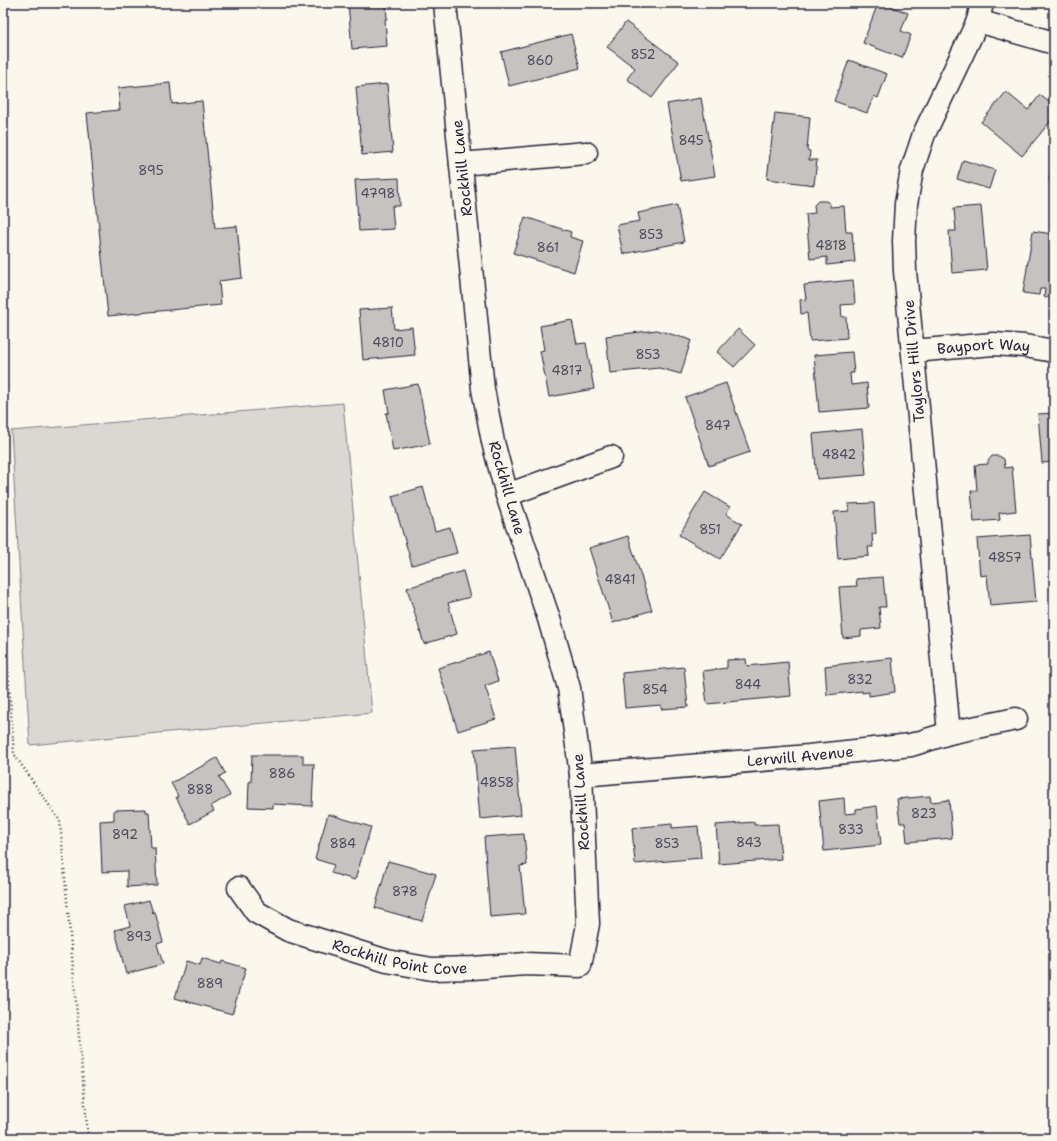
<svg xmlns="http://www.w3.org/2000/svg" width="1057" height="1141" viewBox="0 0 1057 1141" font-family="'Shantell Sans',sans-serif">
<rect width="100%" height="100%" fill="#fbf7ec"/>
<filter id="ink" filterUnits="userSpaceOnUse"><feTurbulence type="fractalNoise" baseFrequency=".025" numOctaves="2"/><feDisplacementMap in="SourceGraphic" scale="8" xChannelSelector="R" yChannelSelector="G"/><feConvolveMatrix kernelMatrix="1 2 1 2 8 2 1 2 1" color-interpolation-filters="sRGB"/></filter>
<g filter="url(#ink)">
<path fill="#dbd8d3" stroke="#7e7d87" d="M343,403L372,713L30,745L11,431Z"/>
<g fill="#c6c2c0" stroke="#22223b">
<path d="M348,3H386L387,19H385L387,46L352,49Z"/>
<path d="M878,3H882L908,13L901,31L911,35L902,58L863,43Z"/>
<path d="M626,22L679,62L652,98L627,79L635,68L607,47Z"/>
<path d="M571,34L580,68L509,86L501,52Z"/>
<path d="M849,60L887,74L878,98L874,96L867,113L834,101Z"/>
<path d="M170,83L172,104L202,101L215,228L237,226L242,278L219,281L221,305L108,316L87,113L120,110L118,88Z"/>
<path d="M387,84L393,152L362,155L356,87Z"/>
<path d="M1006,92L1028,110L1040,95L1054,106V117L1022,156L981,122Z"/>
<path d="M701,98L715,176L681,181L667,104Z"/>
<path d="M775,113L810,117L807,150L810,151L809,160H817L814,185L767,179Z"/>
<path d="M1053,142L1054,143V182L1049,181Z"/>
<path d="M963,160L995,170L989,189L957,179Z"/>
<path d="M399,178L400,206H392L394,229L359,231L355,180Z"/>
<path d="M818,201H826L830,204V207L844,206L846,232H852L855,262L827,265V257L810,259L806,214L815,213L814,205Z"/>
<path d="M677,205L684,242L623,254L617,225L640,221L638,213Z"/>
<path d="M981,206L987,270L952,273L949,231H956L954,208Z"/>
<path d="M525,217L571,232L570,237L583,241L574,272L513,253Z"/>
<path d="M1033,231L1052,234L1051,241L1054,242V298L1044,297L1045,289H1040L1039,295L1023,293Z"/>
<path d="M853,280L855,304L841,305L842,317H846L847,338L810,341L807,313L801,314L800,300L806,299L804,285Z"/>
<path d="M392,308L394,329L412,327L415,355L363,360L359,310Z"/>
<path d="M572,320L577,344L586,343L594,389L549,397L540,351L544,350L540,326Z"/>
<path d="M738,329L755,345L734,367L717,352Z"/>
<path d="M657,330L691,340L681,374L659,368L610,373L606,336Z"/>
<path d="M852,352L854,373H850L851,385L867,383L869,408L819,412L814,355Z"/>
<path d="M726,383L750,452L709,466L685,397Z"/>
<path d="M418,384L430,444L393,451L386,413H389L385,390Z"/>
<path d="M1054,413V462L1042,463L1038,414Z"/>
<path d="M862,429L866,475L817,479L813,434Z"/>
<path d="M992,456H999L1004,459L1005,468L1012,467L1016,511L999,513L1000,520L974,522L971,491H977L975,465L988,464V461Z"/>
<path d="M423,487L435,531L450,527L457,553L412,565L392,496Z"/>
<path d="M705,492L730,507L726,514L742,524L720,559L679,535Z"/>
<path d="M874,503L876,534H872L873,547H868L869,556L838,559L834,512L849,511L848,504Z"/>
<path d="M1030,535L1036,602L990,606L987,575L980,576L977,539Z"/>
<path d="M628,536L652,610L613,623L589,548Z"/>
<path d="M463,571L470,597L448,603L457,634L424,644L407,588Z"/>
<path d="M883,577L886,607H879L881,628L861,630V636L843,638L839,587L857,586L856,579Z"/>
<path d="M489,652L498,681L485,686L496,719L458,731L438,668Z"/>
<path d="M892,658L895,692L869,696V692L862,693V691L827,695L825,666Z"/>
<path d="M746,659L747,666L788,662L791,696L707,704L703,671L727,668V660Z"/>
<path d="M684,667L688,707L661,709V705L625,708L622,673Z"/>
<path d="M515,746L521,815L480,819L474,749Z"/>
<path d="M252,755H303V764H314L312,806L273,804V808L248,807L249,782H251Z"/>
<path d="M217,758L225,773L219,777L230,795L211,806L214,811L190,824L176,797L178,796L171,783Z"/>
<path d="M930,796L931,802L949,800L952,838L907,842L905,823H900L897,799Z"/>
<path d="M844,798L845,814L856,813V809L877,806L881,845L824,851L819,801Z"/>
<path d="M146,809V812H149L151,848H155L157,885L127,887V871L102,872L100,821L114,820V810Z"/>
<path d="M328,814L371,827L355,880L331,873L334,865L315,859Z"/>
<path d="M754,822V825L778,824L781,859L719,864L716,825Z"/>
<path d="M672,824V828L698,826L701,858L635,864L632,828Z"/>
<path d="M524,834L527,865L520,866L525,914L490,917L484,837Z"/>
<path d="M388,861L436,874L422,921L375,908Z"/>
<path d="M149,900L153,913L155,912L163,942L157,944L163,964L126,974L115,930L130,926L125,906Z"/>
<path d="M202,958L221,964L222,961L246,968L232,1014L175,998L186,961L200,965Z"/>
</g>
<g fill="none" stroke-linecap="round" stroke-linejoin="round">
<g stroke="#22223b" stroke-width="25">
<g id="minor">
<path d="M978,21L1054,43"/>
<path d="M461,164L586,153"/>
<path id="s1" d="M913,351L993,344L1025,346L1054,351"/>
<path d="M507,495L611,457"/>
<path d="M949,733L905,271L904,241L906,204L912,170L924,134L978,21L982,3"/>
<path id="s2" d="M581,775L809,756L911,745L949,733L1016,719"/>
<path id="s3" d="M239,888L256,912L288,930L387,961L432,969L473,968L526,964L580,966L588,924L581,775L569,688L549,619L507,495L493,442L483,389L445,3"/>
</g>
</g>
<path stroke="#22223b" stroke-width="2.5" stroke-dasharray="1 3" stroke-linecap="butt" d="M3,600L14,754L60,821L88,1138"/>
<use href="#minor" stroke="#fbf7ec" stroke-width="22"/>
</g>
</g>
<g text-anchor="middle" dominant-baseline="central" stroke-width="3" stroke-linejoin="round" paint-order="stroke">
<g font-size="13" fill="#4b4a5c">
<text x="643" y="54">852</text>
<text x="540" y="60">860</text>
<text x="691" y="140">845</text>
<text x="151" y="170">895</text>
<text x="378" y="193">4798</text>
<text x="651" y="234">853</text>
<text x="831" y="245">4818</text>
<text x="548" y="247">861</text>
<text x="388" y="342">4810</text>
<text x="648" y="354">853</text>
<text x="567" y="370">4817</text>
<text x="718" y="425">847</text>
<text x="839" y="454">4842</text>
<text x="710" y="529">851</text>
<text x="1005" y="557">4857</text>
<text x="620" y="579">4841</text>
<text x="860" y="679">832</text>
<text x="748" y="684">844</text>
<text x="655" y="689">854</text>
<text x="282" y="773">886</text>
<text x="497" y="782">4858</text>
<text x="200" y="789">888</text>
<text x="924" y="813">823</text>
<text x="851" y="829">833</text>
<text x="125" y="834">892</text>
<text x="749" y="842">843</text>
<text x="343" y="843">884</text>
<text x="667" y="843">853</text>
<text x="405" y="891">878</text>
<text x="139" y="936">893</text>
<text x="210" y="983">889</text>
</g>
<g font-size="15" fill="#22223b" stroke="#fbf7ec">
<text transform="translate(462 168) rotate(-96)">Rockhill Lane</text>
<text stroke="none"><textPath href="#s1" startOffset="71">Bayport Way</textPath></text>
<text transform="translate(914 361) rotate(-95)">Taylors Hill Drive</text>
<text transform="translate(507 488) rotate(74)">Rockhill Lane</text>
<text stroke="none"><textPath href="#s2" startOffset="220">Lerwill Avenue</textPath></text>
<text transform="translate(581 802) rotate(-94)">Rockhill Lane</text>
<text stroke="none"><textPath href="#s3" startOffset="182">Rockhill Point Cove</textPath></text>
</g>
</g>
<rect width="1057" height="1141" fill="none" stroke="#fbf7ec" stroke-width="16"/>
<rect x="8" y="8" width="1041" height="1125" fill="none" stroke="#22223b" stroke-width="1.5" filter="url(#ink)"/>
</svg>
